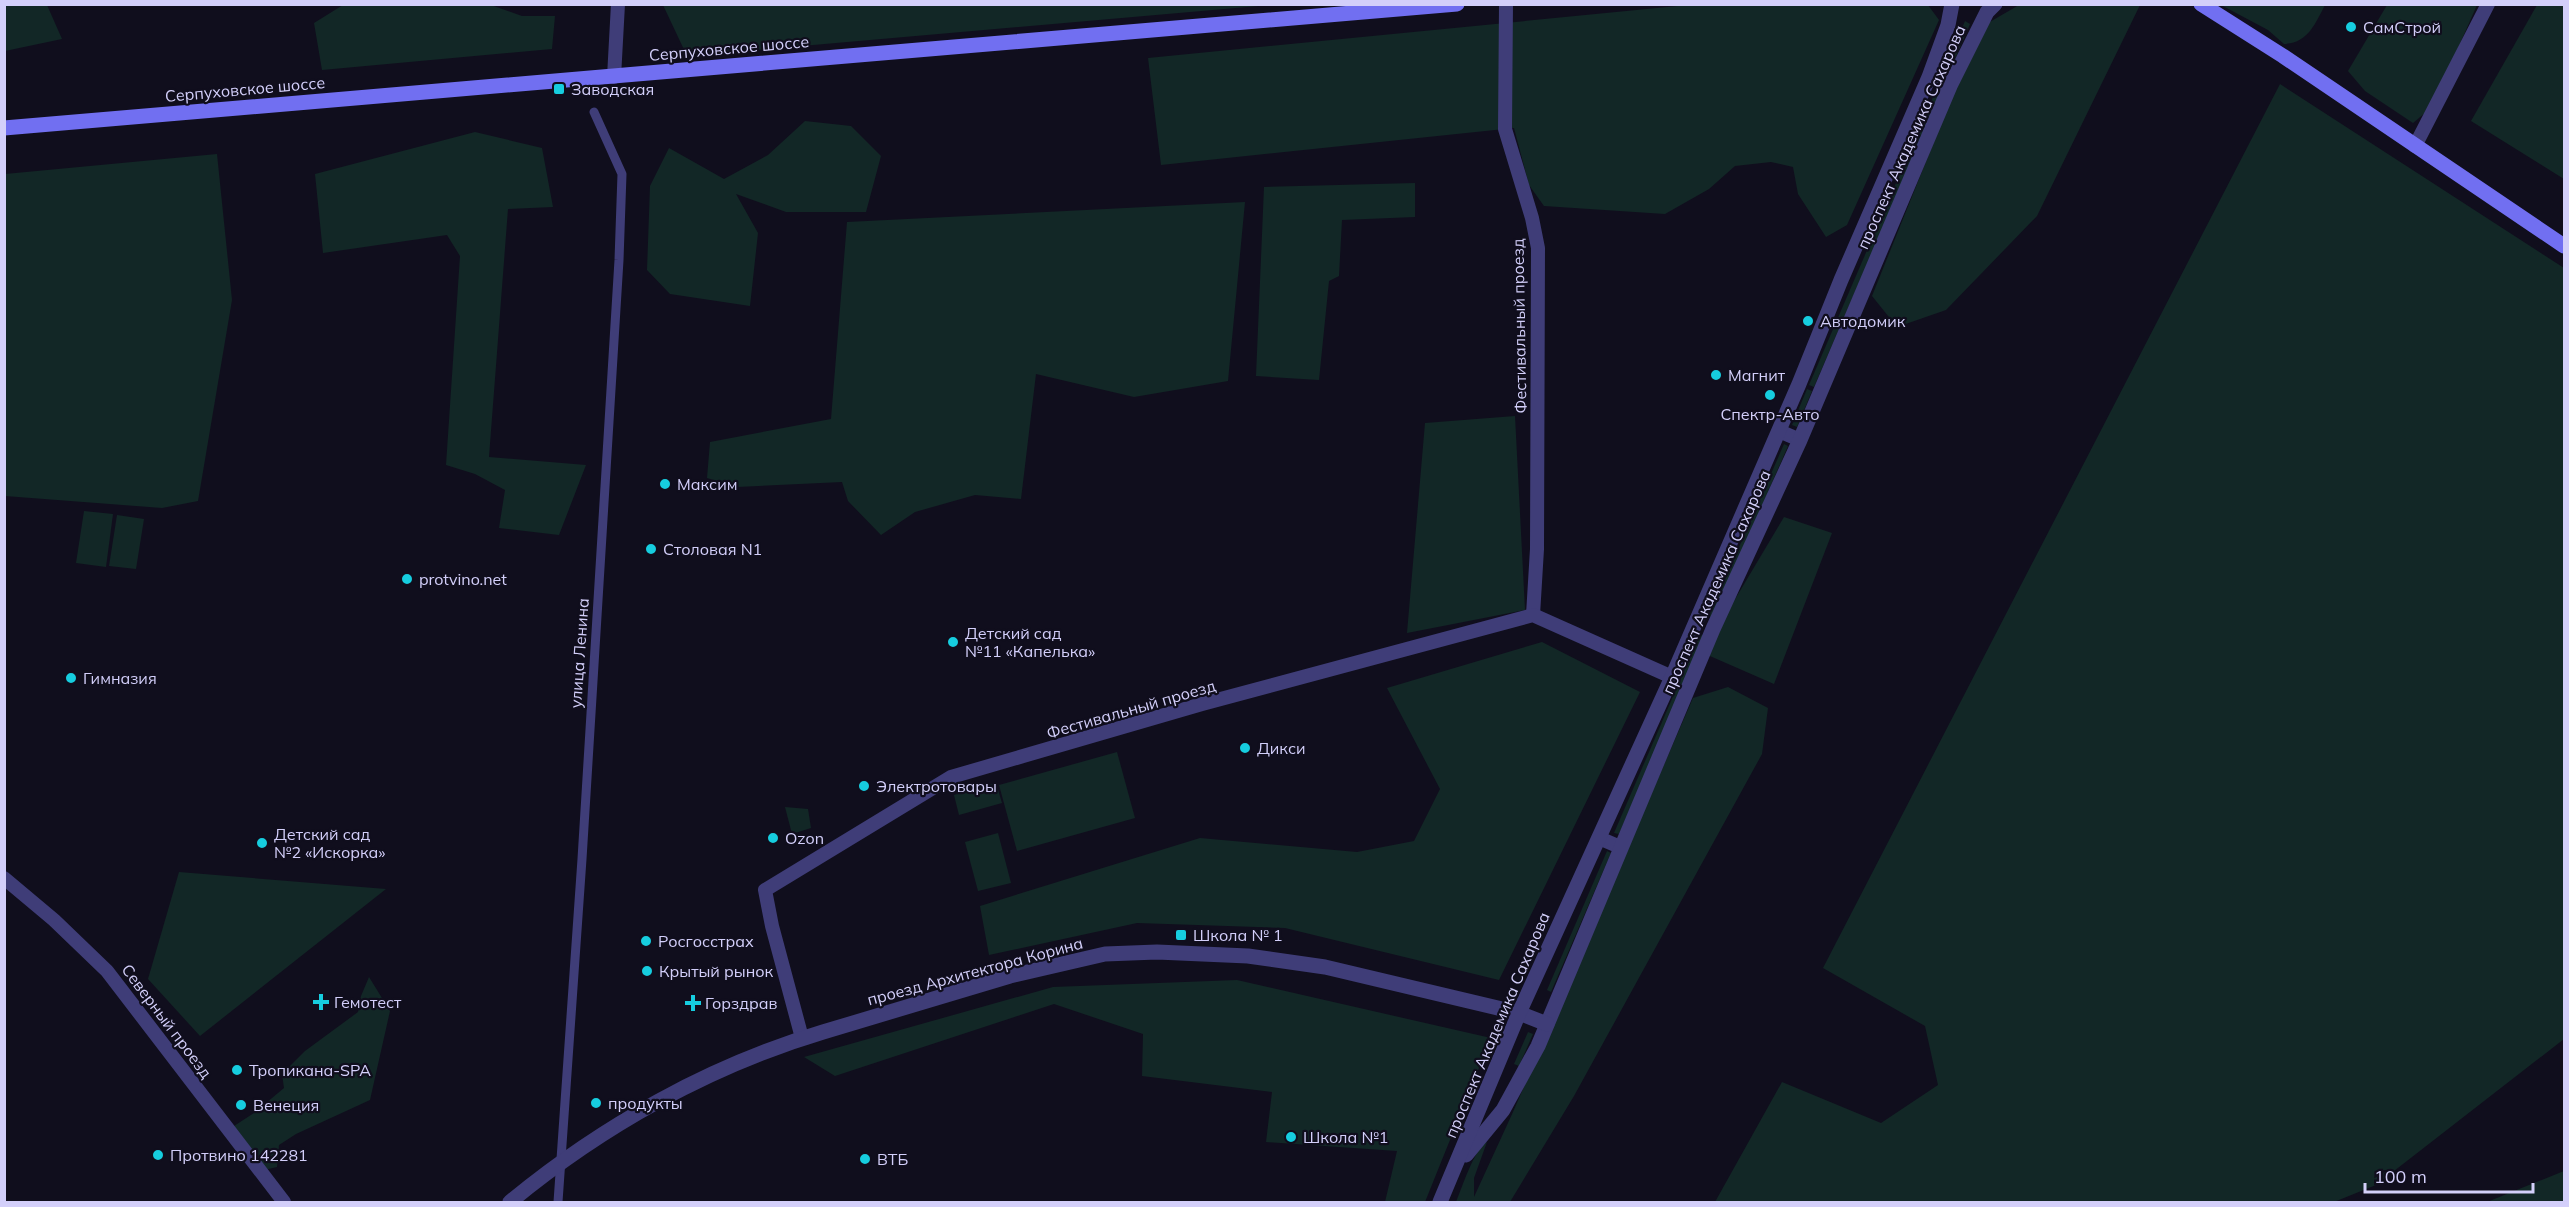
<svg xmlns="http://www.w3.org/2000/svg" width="2569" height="1207" viewBox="0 0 2569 1207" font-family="Mulish,sans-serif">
<rect width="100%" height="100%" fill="#100e1d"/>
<g fill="#122726">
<path d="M1698,4L1928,5L1939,20L1847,225L1826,237L1798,194L1793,167L1771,162L1735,166L1709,189L1665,214L1544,206L1529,185L1514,128L1161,165L1148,58Z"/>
<path d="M4,5H47L62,39L5,51Z"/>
<path d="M343,5L488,4L522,16H555L552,49L322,70L314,23Z"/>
<path d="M663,5H1270L687,56Z"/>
<path d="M2019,5H2140L2037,216L1946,310L1897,327L1872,296L1960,77L1988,23Z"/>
<path d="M2221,5H2325C2315,24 2308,43 2284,44L2268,30Z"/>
<path d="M2387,5H2477L2432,107L2413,123L2365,91L2348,71Z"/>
<path d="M2537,5H2564V179L2471,121Z"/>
<path d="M1965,21L1970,24L1949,73L1944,71Z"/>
<path d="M2280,84L2564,268V1039L2376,1185L2334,1202H1715L1782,1082L1881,1123L1938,1085L1925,1026L1823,968Z"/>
<path d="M1936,90L1941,92L1814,387L1809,385Z"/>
<path d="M805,121L851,126L881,156L866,212H786L736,194L758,233L750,306L670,294L647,270L650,186L669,148L724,179L768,155Z"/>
<path d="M475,132L542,148L553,207L508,209L489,457L586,465L559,535L499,528L505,490L475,474L446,465L460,256L447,235L323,253L315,174Z"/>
<path d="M217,154L232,300L198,501L162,508L5,496V174Z"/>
<path d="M1415,183V217L1342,220L1339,276L1329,281L1319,380L1256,376L1264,187Z"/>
<path d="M1245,202L1228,381L1134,397L1036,374L1021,499L975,495L915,512L881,535L848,501L842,482L737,487L707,478L710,442L831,419L847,222Z"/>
<path d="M1807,389L1812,391L1797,427L1792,425Z"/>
<path d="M1515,416L1525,610L1407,633L1425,423Z"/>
<path d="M1784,444L1788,446L1713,618L1709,616Z"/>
<path d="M84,511L113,514L106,567L76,563Z"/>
<path d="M117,515L144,519L136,569L109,566Z"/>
<path d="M1784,517L1832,533L1774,684L1703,653Z"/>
<path d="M1700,634L1705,636L1619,834L1614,833Z"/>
<path d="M1542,642L1640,692L1499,980L1285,928L1137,923L989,955L980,906L1200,838L1357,852L1414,841L1440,789L1387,688Z"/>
<path d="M1728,687L1768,708L1762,754L1574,1096L1510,1202H1456C1462,1188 1474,1149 1487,1142L1474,1178V1197L1513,1112L1693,698Z"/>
<path d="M1117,752L1135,818L1017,851L999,785Z"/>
<path d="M996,783L1002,803L959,815L954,795Z"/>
<path d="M785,807L808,809L811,828L792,834Z"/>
<path d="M998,833L1011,883L978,891L965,842Z"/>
<path d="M1607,851L1611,853L1551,992L1547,990Z"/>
<path d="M179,872L386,889L200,1036L148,979Z"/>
<path d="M369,977L390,1011L370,1100L296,1134L279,1145L277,1167L264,1170L234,1126L254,1113L284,1088L282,1074L305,1051L358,1012L361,996Z"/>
<path d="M1237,980L1491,1038L1425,1202H1385L1397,1151L1266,1142L1272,1092L1142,1076L1143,1034L1054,1004L835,1076L804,1057L1053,987Z"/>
<path d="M1528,1032L1533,1034L1519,1066L1514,1064Z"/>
<path d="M2564,1171V1202H2487Z"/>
</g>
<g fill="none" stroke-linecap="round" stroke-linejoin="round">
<path stroke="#3f3d78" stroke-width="9" d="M558,1202L582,859L619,260L622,174L594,112"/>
<g stroke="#3f3d78" stroke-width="14">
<path d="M1506,4L1505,129L1532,218L1538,248L1537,549L1533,615"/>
<path d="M614,77L618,4"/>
<path d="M1929,77L1950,86"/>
<path d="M2415,146L2488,4"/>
<path d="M1779,431L1800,440"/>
<path d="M1599,838L1620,847"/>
<path d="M4,878L54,920L107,971L284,1202"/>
<path d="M802,1038L772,926L765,890L951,777L1202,704L1533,615L1672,677"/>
</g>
<g stroke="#3f3d78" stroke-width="15">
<path d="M1466,1155L1503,1110L1538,1046L1713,629L1800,440L1950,86L1987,12L1995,4"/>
<path d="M510,1202C602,1126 709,1066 823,1032L1010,976L1105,954L1157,952L1248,956L1325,967L1519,1013L1547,1024"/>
<path d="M1440,1202L1519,1013L1672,677L1799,384L1841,280L1929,77L1948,25L1952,4"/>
</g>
<g stroke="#716ff1" stroke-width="15">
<path d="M2201,4L2283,56L2564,246"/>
<path d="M4,128L1457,4"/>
</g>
</g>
<g fill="#16cddf" stroke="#100e1d" stroke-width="2">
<circle cx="2351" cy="27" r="6"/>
<rect x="553" y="83" width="12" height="12" rx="3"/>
<circle cx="1808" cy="321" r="6"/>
<circle cx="1716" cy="375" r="6"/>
<circle cx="1770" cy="395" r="6"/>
<circle cx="665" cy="484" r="6"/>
<circle cx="651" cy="549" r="6"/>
<circle cx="407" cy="579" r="6"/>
<circle cx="953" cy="642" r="6"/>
<circle cx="71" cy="678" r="6"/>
<circle cx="1245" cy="748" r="6"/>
<circle cx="864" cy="786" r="6"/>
<circle cx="773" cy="838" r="6"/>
<circle cx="262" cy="843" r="6"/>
<rect x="1175" y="929" width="12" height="12" rx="3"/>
<circle cx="646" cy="941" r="6"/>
<circle cx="647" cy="971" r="6"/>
<path d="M318 993h6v6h6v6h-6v6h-6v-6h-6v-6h6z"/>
<path d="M690 994h6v6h6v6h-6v6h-6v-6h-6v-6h6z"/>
<circle cx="237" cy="1070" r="6"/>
<circle cx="596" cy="1103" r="6"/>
<circle cx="241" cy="1105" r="6"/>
<circle cx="1291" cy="1137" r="6"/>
<circle cx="158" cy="1155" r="6"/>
<circle cx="865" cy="1159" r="6"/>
</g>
<g text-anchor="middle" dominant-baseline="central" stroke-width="4.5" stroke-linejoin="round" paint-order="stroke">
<g font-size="16" fill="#d3cffa" stroke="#100e1d" text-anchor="start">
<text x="2363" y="27">СамСтрой</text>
<text x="571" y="89">Заводская</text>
<text x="1820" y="321">Автодомик</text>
<text x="1728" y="375">Магнит</text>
<text x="1770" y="414" text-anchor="middle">Спектр-Авто</text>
<text x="677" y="484">Максим</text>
<text x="663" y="549">Столовая N1</text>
<text x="419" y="579">protvino.net</text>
<text x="965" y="633">Детский сад<tspan x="965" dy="18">№11 «Капелька»</tspan></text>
<text x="83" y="678">Гимназия</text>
<text x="1257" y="748">Дикси</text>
<text x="876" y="786">Электротовары</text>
<text x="274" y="834">Детcкий сад<tspan x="274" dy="18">№2 «Искорка»</tspan></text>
<text x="785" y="838">Ozon</text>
<text x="1193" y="935">Школа № 1</text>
<text x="658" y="941">Росгосстрах</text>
<text x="659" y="971">Крытый рынок</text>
<text x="334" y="1002">Гемотест</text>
<text x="705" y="1003">Горздрав</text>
<text x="249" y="1070">Тропикана-SPA</text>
<text x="608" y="1103">продукты</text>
<text x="253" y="1105">Венеция</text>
<text x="1303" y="1137">Школа №1</text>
<text x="170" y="1155">Протвино 142281</text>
<text x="877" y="1159">ВТБ</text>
</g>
<g font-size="16" fill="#d3cffa" stroke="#100e1d">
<text transform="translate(729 48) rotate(-5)">Серпуховское шоссе</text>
<text transform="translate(245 89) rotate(-5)">Серпуховское шоссе</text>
<text transform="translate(1911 137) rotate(-66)">проспект Академика Сахарова</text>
<text transform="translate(1519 326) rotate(-91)">Фестивальный проезд</text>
<text transform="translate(1716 582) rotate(-66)">проспект Академика Сахарова</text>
<text transform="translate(579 653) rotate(-86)">улица Ленина</text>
<text transform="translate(1131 709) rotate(-16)">Фестивальный проезд</text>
<text transform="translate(975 971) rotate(-15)">проезд Архитектора Корина</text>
<text transform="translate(167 1021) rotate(53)">Северный проезд</text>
<text transform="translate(1497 1025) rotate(-67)">проспект Академика Сахарова</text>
</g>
</g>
<rect width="2569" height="1207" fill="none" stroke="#d3cffa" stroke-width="12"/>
<path d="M2365 1183v9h168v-9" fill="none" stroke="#d3cffa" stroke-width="3"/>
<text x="2374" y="1183" font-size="18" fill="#d3cffa" stroke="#100e1d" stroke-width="4.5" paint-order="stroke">100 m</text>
</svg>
